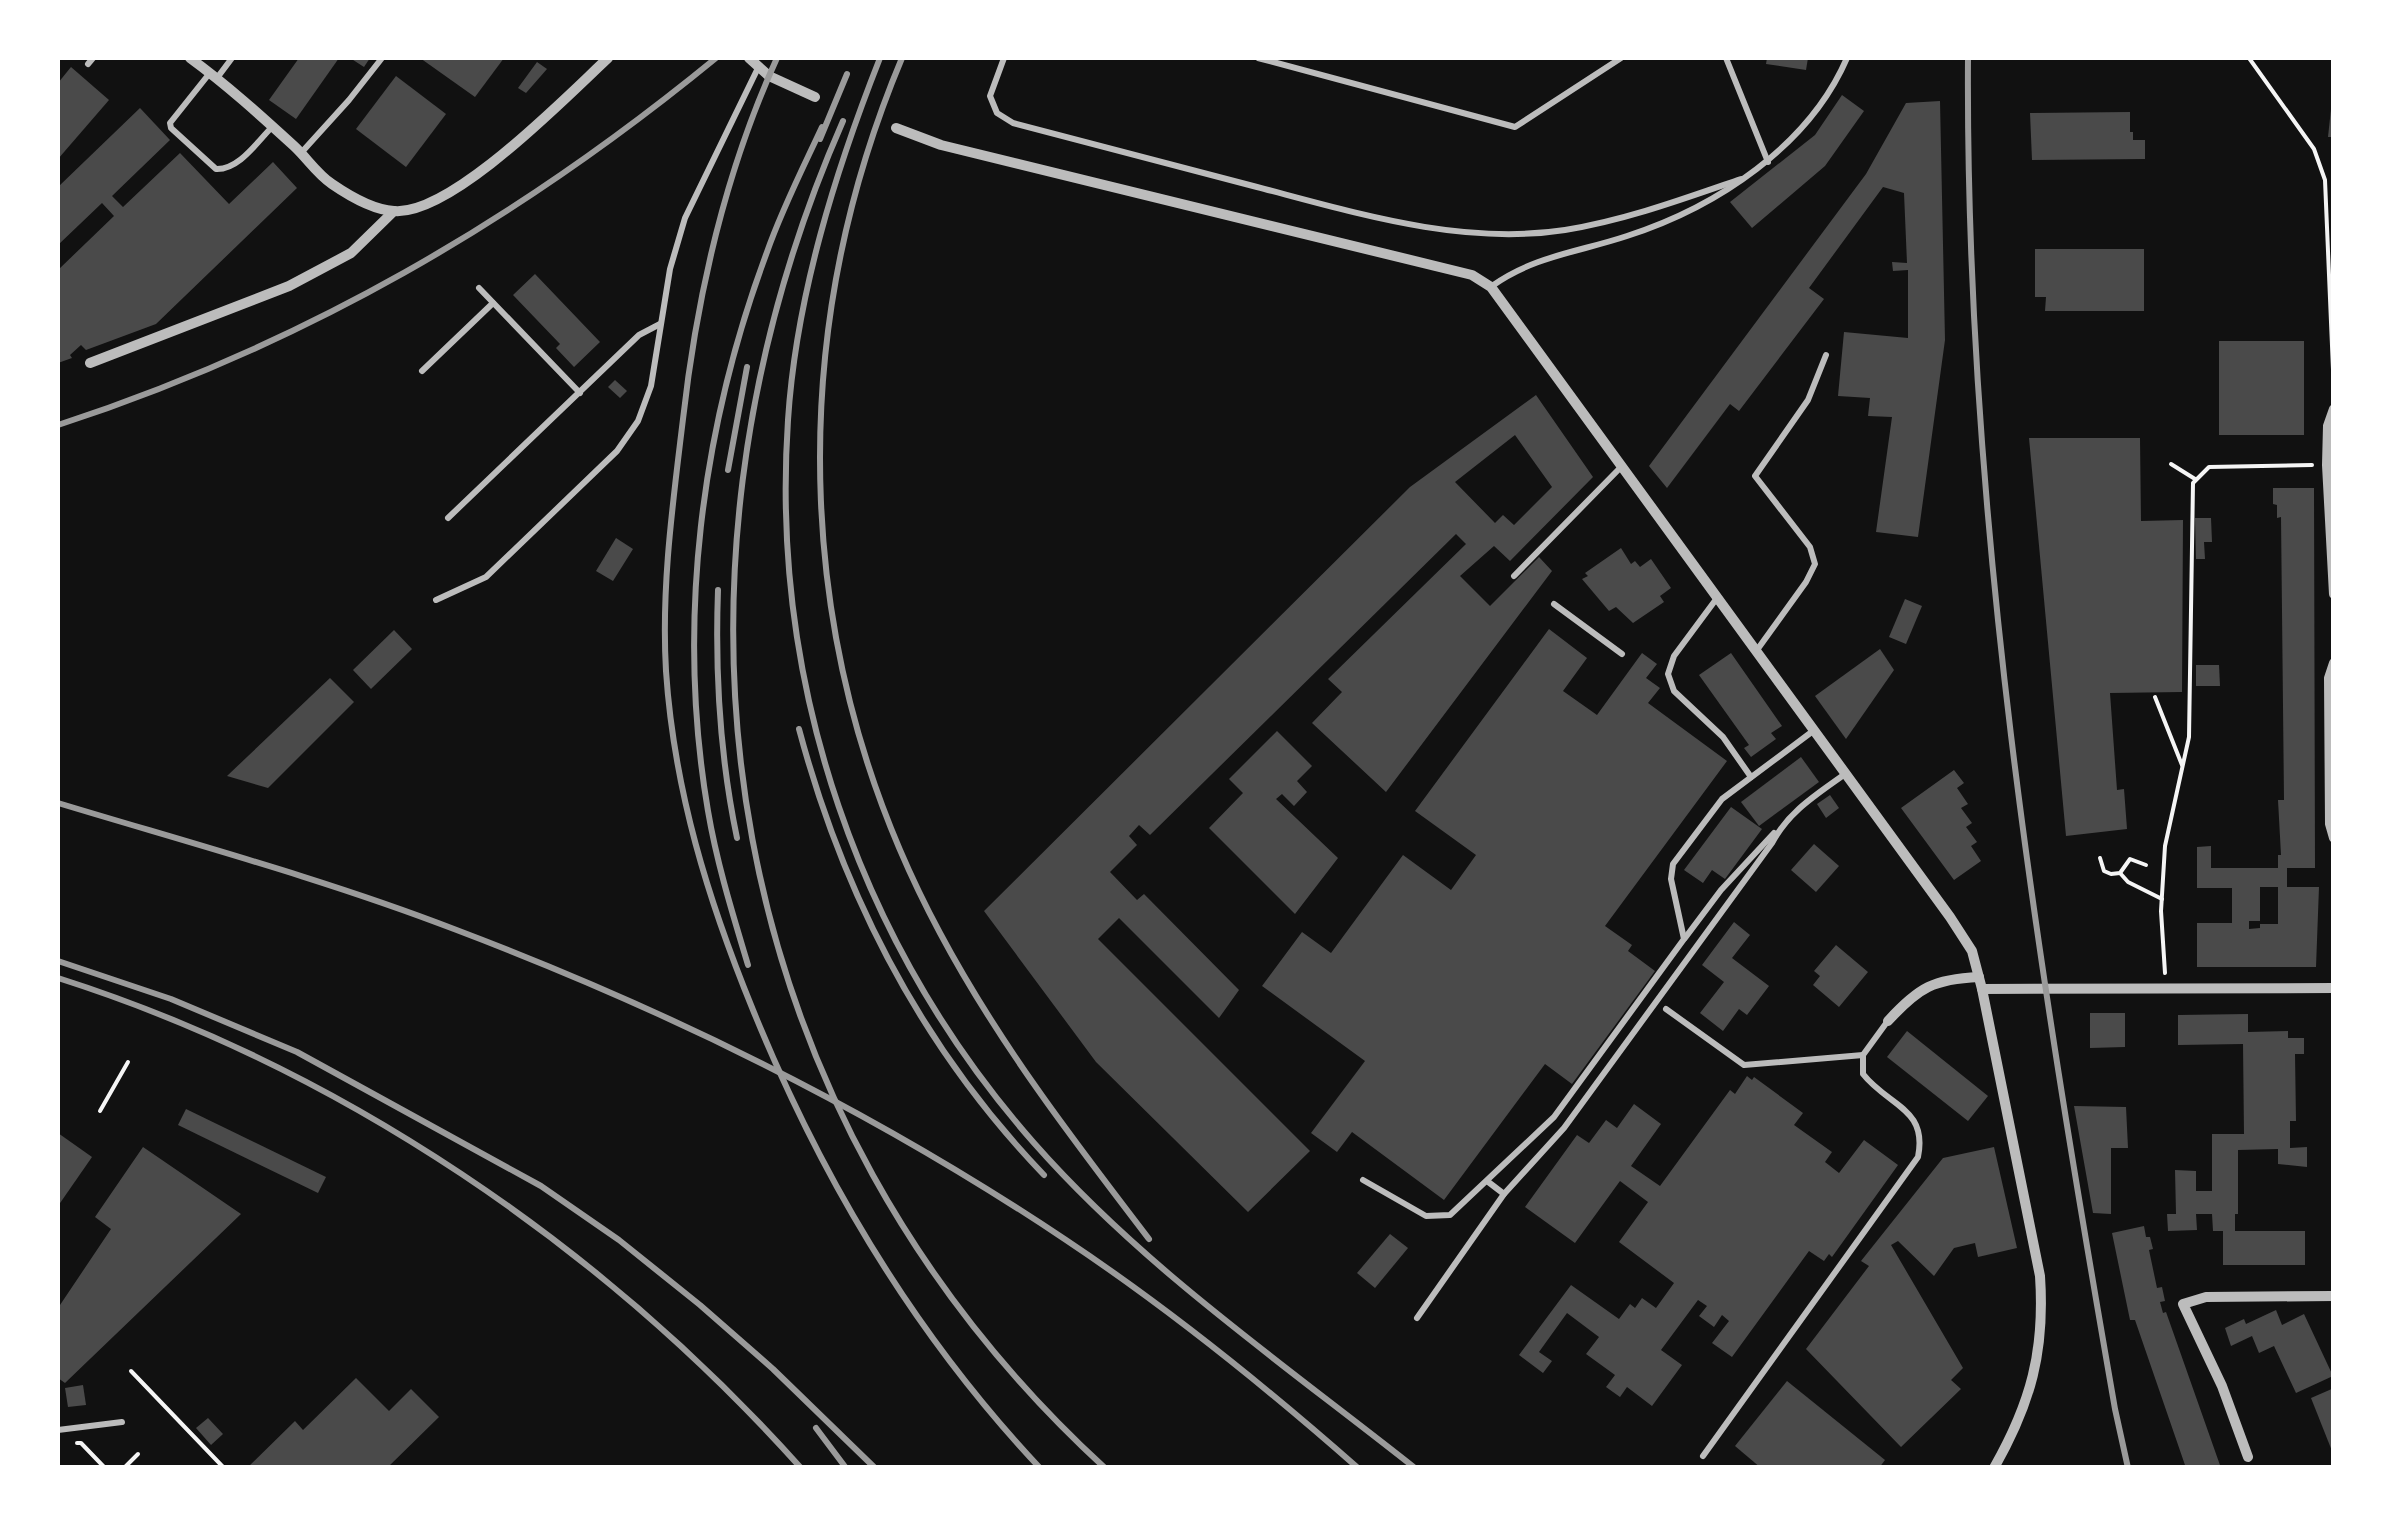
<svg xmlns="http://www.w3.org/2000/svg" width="2391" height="1525" viewBox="0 0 2391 1525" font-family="'Libre Baskerville',serif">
<rect width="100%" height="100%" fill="#111"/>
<g fill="#4a4a4a" fill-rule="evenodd">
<path d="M299,58H339L296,119L269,100Z"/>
<path d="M350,58H370L364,67Z"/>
<path d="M420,58H504L475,97Z"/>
<path d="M1767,58H1808L1806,70L1766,64Z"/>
<path d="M537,62L547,69L526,93L518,88Z"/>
<path d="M71,67L109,100L58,159V83Z"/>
<path d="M396,76L446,114L406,167L356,129Z"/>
<path d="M1842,95L1864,111L1825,166L1752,228L1730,202L1815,135Z"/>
<path d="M1940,101L1945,340L1918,537L1876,532L1892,417L1868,416L1870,398L1838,396L1844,332L1908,338V270L1893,271L1892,262L1907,263L1904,193L1883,187L1809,288L1824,299L1739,411L1730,404L1667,488L1649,466L1866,174L1906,103Z"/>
<path d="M140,108L170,140L112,196L123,207L180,153L229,204L273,162L297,188L156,324L86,350L81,345L70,355L72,358L58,363V270L114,216L102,203L58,245V187Z"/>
<path d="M2331,109H2334V137H2328Z"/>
<path d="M2130,112V132H2133V140H2145V159L2032,160L2030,113Z"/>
<path d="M2035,249H2144V311H2045L2046,297H2035Z"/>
<path d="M535,274L600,342L574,367L556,348L560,344L513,295Z"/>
<rect x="2219" y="341" width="85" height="94"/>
<path d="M615,380L627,391L620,398L608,387Z"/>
<path d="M1536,395L1593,477L1510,561L1494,546L1460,576L1490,606L1539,557L1552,571L1386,792L1312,723L1342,692L1328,679L1466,544L1456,534L1150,835L1139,825L1129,836L1137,845L1110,872L1137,900L1144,894L1239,990L1219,1018L1119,918L1098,939L1310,1151L1248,1212L1096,1062L984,911L1410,487ZM1515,435L1552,487L1514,525L1503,515L1495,523L1455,482Z"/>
<path d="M2029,438H2140L2141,521L2183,520L2182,692L2110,693L2117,790L2124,789L2127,829L2066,836Z"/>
<path d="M2273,488H2314L2315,868H2287V887H2319L2316,967H2197V923H2232V888H2197V847L2211,846V868H2278V855H2281L2278,800H2284L2281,517L2277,518V505L2273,504ZM2260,887H2278V924H2260V928L2249,929V921H2260Z"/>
<path d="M2195,518H2211L2212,542H2204L2205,559H2196Z"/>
<path d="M616,538L633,549L613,581L596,571Z"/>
<path d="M1621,548L1631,564L1635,561L1640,567L1651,559L1671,588L1660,596L1664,602L1633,623L1616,607L1609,611L1582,579L1588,576L1585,573Z"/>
<path d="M1905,599L1922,606L1906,644L1889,637Z"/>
<path d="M1549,629L1587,658L1563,691L1597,715L1642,653L1657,664L1646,678L1660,688L1648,703L1727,761L1605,926L1632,945L1628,951L1655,971L1572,1084L1545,1064L1444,1200L1352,1132L1337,1152L1311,1133L1365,1061L1262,986L1302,932L1331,953L1403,855L1451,890L1476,855L1415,811Z"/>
<path d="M394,630L412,649L371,689L353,670Z"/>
<path d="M1880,649L1894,670L1846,739L1815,696Z"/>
<path d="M1731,653L1782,726L1771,733L1776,739L1751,757L1744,748L1749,745L1699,675Z"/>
<path d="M2196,665H2219L2220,686H2196Z"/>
<path d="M330,678L354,702L268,788L227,776Z"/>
<path d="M1277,731L1312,766L1297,781L1307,792L1294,806L1282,794L1276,799L1338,858L1295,914L1209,828L1243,793L1229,779Z"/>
<path d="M1801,757L1819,782L1759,826L1741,802Z"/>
<path d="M1954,770L1964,783L1957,788L1968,804L1961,808L1972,823L1966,827L1977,842L1971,846L1981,861L1954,880L1901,808Z"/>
<path d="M1830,795L1839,808L1826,818L1817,804Z"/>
<path d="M1731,807L1762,829L1725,879L1712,870L1703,883L1684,870Z"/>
<path d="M1814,844L1839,866L1816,892L1791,870Z"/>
<path d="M1734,922L1750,935L1732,958L1769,986L1747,1015L1739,1009L1723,1031L1700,1013L1724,982L1702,965Z"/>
<path d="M1836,945L1868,972L1839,1007L1813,985L1820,976L1814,971Z"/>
<path d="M2090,1013H2125V1047L2090,1048Z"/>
<path d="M2248,1014V1032L2288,1031V1038H2304V1054H2295L2296,1121H2290V1148L2307,1147V1167L2278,1164V1149L2238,1150V1214H2235V1231H2305V1265H2223V1231H2213L2212,1214H2196L2197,1230L2168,1231L2167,1214H2176L2175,1170L2196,1171V1191H2212V1134H2244L2243,1044L2178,1045V1015Z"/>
<path d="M1907,1031L1988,1096L1968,1121L1887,1057Z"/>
<path d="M1747,1076L1752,1080L1754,1077L1803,1113L1794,1125L1832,1152L1825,1162L1839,1173L1864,1140L1898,1165L1832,1257L1829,1254L1824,1261L1809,1251L1732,1357L1712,1343L1729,1321L1722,1315L1714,1327L1699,1316L1707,1306L1698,1300L1661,1350L1682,1365L1652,1406L1627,1387L1620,1397L1606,1387L1615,1375L1586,1354L1599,1337L1567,1313L1539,1352L1552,1361L1543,1373L1519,1355L1571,1285L1619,1319L1630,1304L1635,1308L1642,1298L1656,1308L1674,1283L1619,1242L1648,1202L1620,1181L1575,1243L1525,1207L1577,1135L1589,1143L1606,1120L1617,1128L1634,1104L1661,1124L1631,1166L1660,1186L1730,1090L1735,1094Z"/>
<path d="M2074,1106L2126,1107L2128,1148H2111V1214L2093,1213Z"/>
<path d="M186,1109L326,1177L318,1193L178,1125Z"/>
<path d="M58,1133L92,1157L58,1206Z"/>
<path d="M143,1147L241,1214L65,1383L58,1378V1308L111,1229L95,1217Z"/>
<path d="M1994,1147L2017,1248L1978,1257L1975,1243L1954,1248L1934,1276L1898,1241L1891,1245L1963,1368L1951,1380L1961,1389L1901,1447L1806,1349L1869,1266L1861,1261L1943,1158Z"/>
<path d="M2144,1226L2146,1237H2150L2153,1249L2149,1250L2157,1288L2162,1287L2165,1301L2160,1302L2163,1313L2166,1312L2221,1468H2186L2135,1320H2130L2112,1233Z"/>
<path d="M1390,1234L1408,1248L1375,1288L1357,1273Z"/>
<path d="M2276,1310L2282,1325L2304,1314L2333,1376L2296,1393L2274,1346L2259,1353L2252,1336L2231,1346L2225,1328L2244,1319L2246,1324Z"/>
<path d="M356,1378L389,1411L411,1389L439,1417L387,1468H247L295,1421L303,1430Z"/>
<path d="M1787,1381L1885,1460L1879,1468H1761L1735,1446Z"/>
<path d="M83,1385L86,1405L68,1407L65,1388Z"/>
<path d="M2334,1388V1456L2311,1398Z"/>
<path d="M208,1418L223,1434L211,1445L196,1428Z"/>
</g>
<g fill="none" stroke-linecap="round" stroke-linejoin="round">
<g stroke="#f5f5f5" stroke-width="4">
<path d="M2249,58L2314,149L2325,180L2334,393"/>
<path d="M2171,464L2195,479"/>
<path d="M2155,697L2182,765"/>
<path d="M2100,858L2104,871L2111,874L2120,873L2130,859L2146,865"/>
<path d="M2120,873L2128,882L2162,899"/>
<path d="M2165,973L2161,911L2165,846L2189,737L2193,483L2209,467L2312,465"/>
<path d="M100,1111L128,1062"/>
<path d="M131,1371L224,1468"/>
<path d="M77,1443H81L105,1468"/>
<path d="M124,1468L138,1454"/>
</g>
<g stroke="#bcbcbc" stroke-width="6">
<path d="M1004,58L990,96L997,113L1013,123C1094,144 1175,165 1257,187C1356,213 1462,246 1565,230C1626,220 1683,199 1741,179"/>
<path d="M1258,58L1515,127L1621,58"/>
<path d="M1726,58L1768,162"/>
<path d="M88,64L93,58"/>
<path d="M209,74L170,123L171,128L216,169C239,170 257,142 272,127"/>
<path d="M217,78L232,58"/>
<path d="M301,153L349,100L382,58"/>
<path d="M1492,286C1534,256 1579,252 1627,236C1717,207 1809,146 1847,58"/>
<path d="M479,288L580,393"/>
<path d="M422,371L493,303"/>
<path d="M448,518L639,335L660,324"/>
<path d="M1514,576L1621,467"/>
<path d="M1717,598L1674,656L1668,674L1674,691L1723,737L1751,777"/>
<path d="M436,600L486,577L617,451L638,421L651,386L670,269L685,218L758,68"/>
<path d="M1554,604L1622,654"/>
<path d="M1757,650L1806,582L1815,564L1810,547L1755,476L1808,400L1826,355"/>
<path d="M1685,938L1721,890L1774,833"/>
<path d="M1666,1009L1744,1065L1863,1055"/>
<path d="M1363,1180L1426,1216L1450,1215L1554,1117L1684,939L1671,879L1673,864L1722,799L1813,731"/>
<path d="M1487,1181L1504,1194"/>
<path d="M1417,1318L1504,1194L1564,1128L1772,843C1789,811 1816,795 1845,774"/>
<path d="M58,1430L122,1422"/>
<path d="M1703,1456L1918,1157C1928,1108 1888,1106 1863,1074V1055L1887,1022"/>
</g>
<g stroke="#bcbcbc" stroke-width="10">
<path d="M190,58C227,85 260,115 294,146C307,158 317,174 332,184C348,195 374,210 394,211C451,216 567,96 608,58"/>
<path d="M749,58L769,76L815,97"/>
<path d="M896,128L941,145L1472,275L1491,287L1950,917L1972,951L1982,989L2040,1276C2045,1351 2031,1403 1994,1468"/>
<path d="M90,363L289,286L351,253L394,211"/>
<path d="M2334,409L2328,426L2327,465L2334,594"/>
<path d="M2334,663L2329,678L2330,824L2334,838"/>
<path d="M1982,989L2334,988"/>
<path d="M1888,1021C1919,987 1934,979 1979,977"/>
<path d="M2248,1457L2222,1386L2183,1304L2206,1297L2334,1296"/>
</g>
<g stroke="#9a9a9a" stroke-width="6">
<path d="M777,58C725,172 697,295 683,419C673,502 661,587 666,671C674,790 708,900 753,1010C822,1180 914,1334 1040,1468"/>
<path d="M880,58C835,172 796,297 788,420C770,685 859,944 1034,1143C1144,1268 1285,1365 1415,1468"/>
<path d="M902,58C782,344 793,659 940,933C998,1042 1074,1141 1149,1239"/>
<path d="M1968,58C1965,512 2037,962 2115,1409L2128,1468"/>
<path d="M843,121C636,592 721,1116 1105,1468"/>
<path d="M820,139L847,74"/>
<path d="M58,425C303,345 517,221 716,58"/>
<path d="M728,470L747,367"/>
<path d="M718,590C715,673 720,757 737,838"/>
<path d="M799,729C844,897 923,1049 1044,1175"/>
<path d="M58,803C190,843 324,879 454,929C668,1010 875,1112 1066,1240C1168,1308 1265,1386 1358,1468"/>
<path d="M58,961L171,999L297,1052L541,1186L619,1240L700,1305L773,1369L875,1468"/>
<path d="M748,965C733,915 717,864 708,811C676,624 701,429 767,252C782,209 803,168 822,127"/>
<path d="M58,978C341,1068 603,1247 801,1468"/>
<path d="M816,1428L846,1468"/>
</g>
</g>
<rect width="2391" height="1525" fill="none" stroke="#ffffff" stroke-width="120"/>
</svg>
